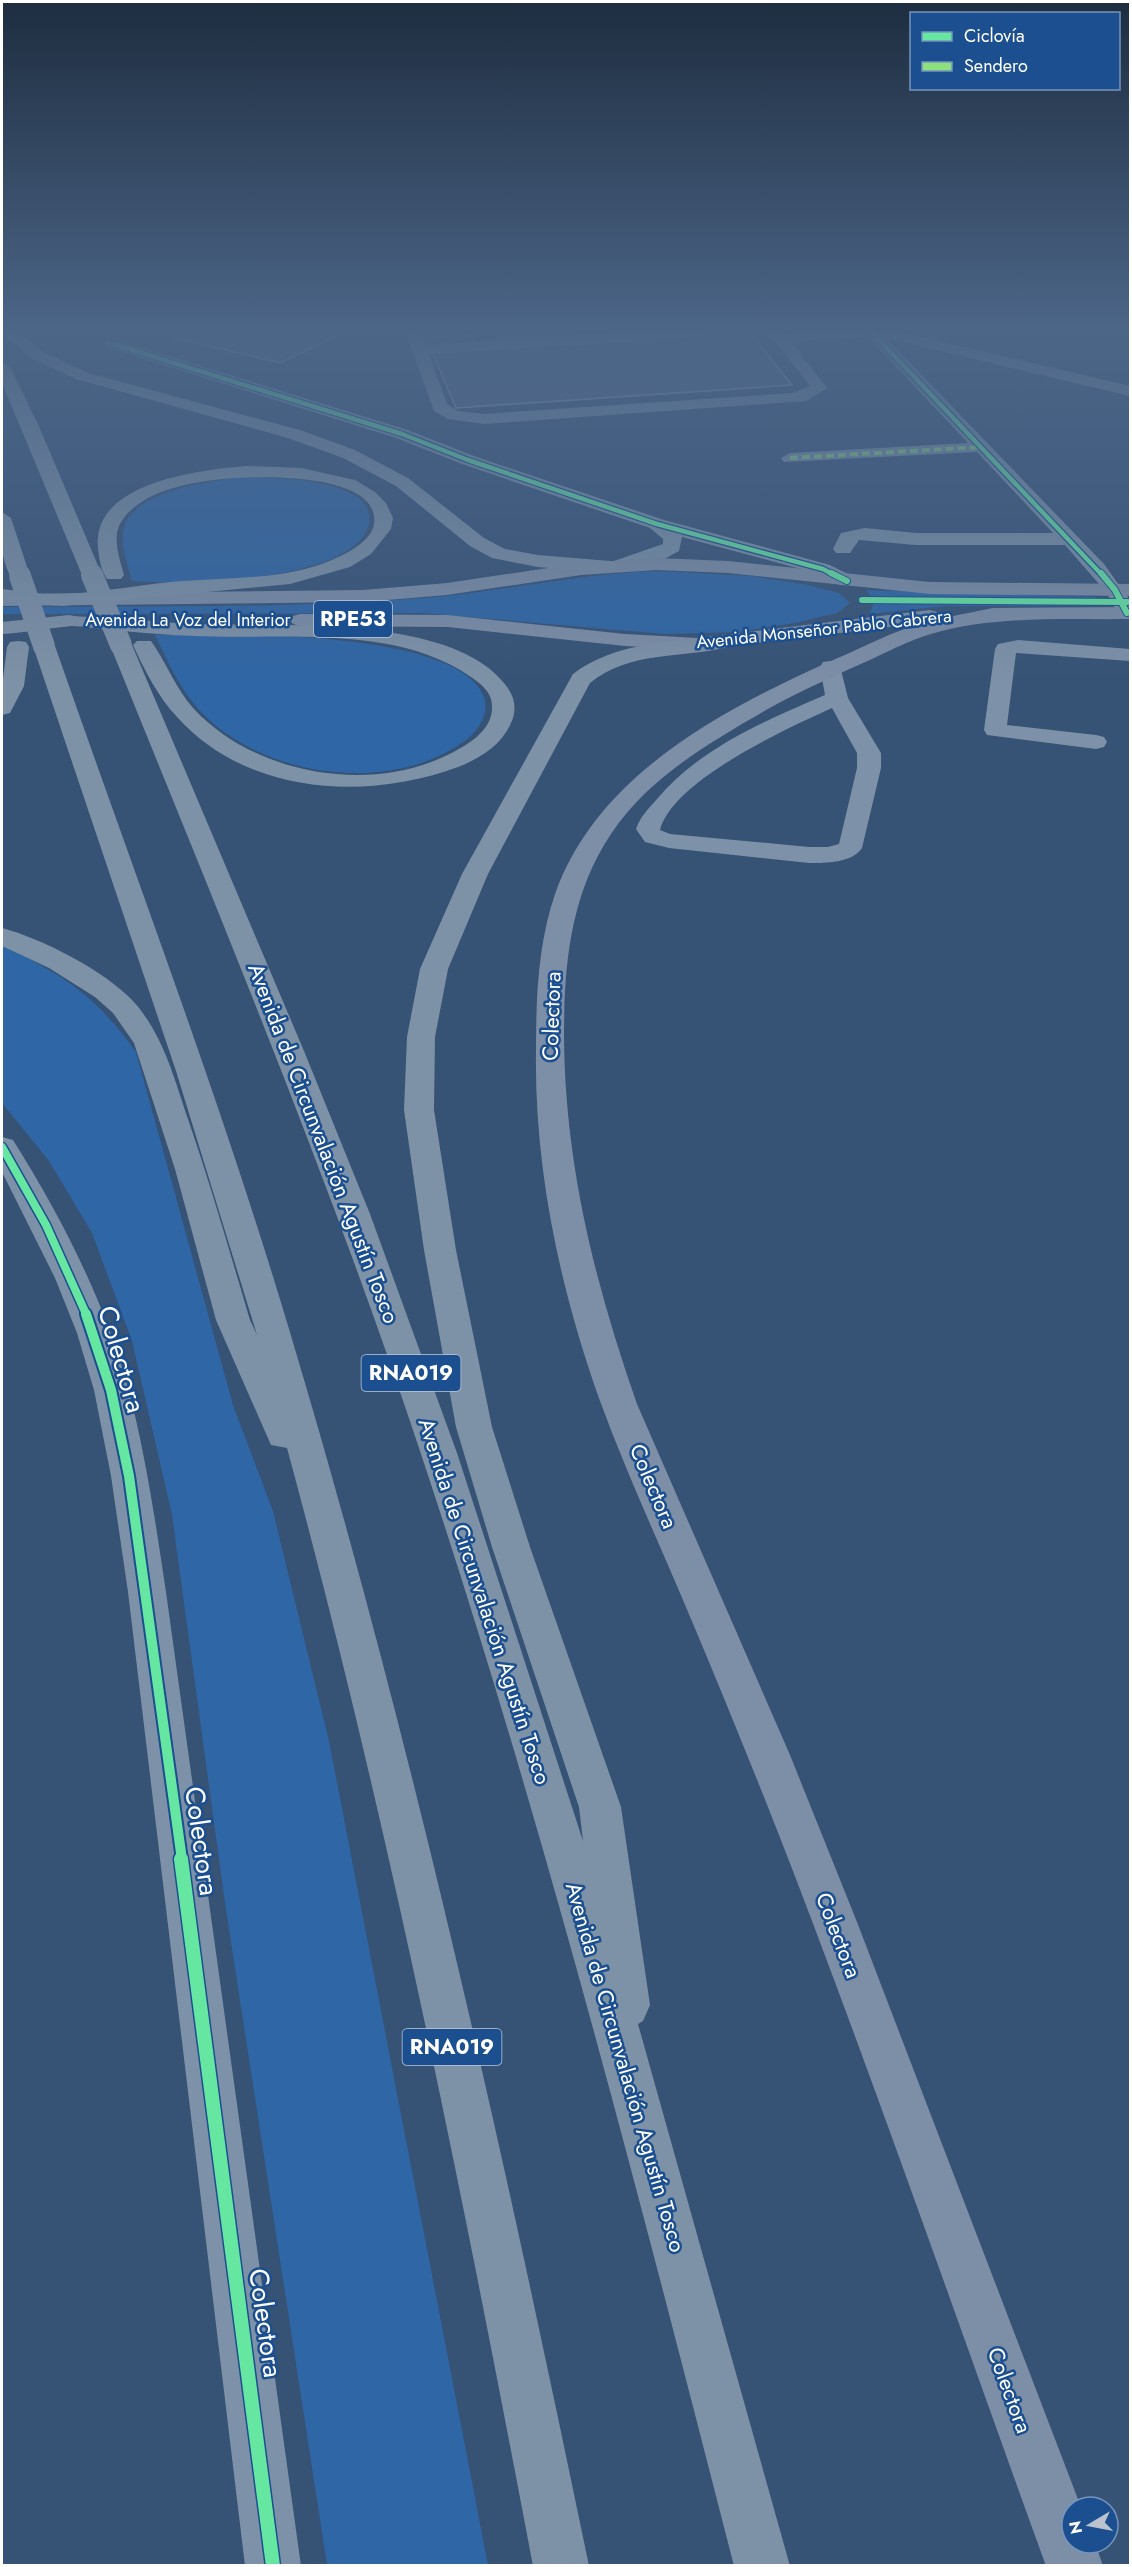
<svg xmlns="http://www.w3.org/2000/svg" width="1132" height="2567" viewBox="0 0 1132 2567" font-family="Jost,sans-serif">
<rect width="100%" height="100%" fill="#365274"/>
<g fill="#2f66a5">
<path d="M250,477C277,478 377,478 369,524C365,541 348,551 334,558C280,581 190,585 132,581C128,565 121,548 123,531C130,489 217,479 250,477Z"/>
<path d="M658,571L751,576L808,585L839,593L850,603L837,613L795,623L737,632L664,634L423,613L2,614V607C142,606 283,609 424,598C502,592 579,573 658,571Z"/>
<path d="M866,590L1096,597L1097,599L1095,604L1085,606H945L870,614L874,601Z"/>
<path d="M155,635C218,634 459,628 484,697C490,713 478,731 466,740C400,789 295,780 230,736C189,709 175,677 155,635Z"/>
<path d="M2,946C63,974 96,996 136,1052L233,1405L273,1511L329,1741L488,2565H327L225,1903L172,1515L132,1341L92,1233L49,1161L2,1103Z"/>
</g>
<g fill="#526984" stroke="#92a2b6" stroke-width="1.5">
<path d="M204,326H359L280,363L175,338Z"/>
<path d="M748,330L792,385L456,408L426,338L471,335L477,348Z"/>
<path d="M541,331L543,336L497,339L495,334Z"/>
</g>
<g fill="none" stroke-linecap="round" stroke-linejoin="round">
<g fill="#7d92a8" fill-rule="evenodd">
<path d="M413,326L421,331L426,345L709,326H774L783,333L876,326L1130,386V396L886,338L1104,564L1130,600V618L1120,617L1106,592L1065,545H916L859,540L850,553H836L833,549L841,533L865,528L916,533H1053L977,452L784,462L781,458L790,453L968,443L868,337L791,342L827,388L806,401L484,424L448,419L434,411L405,331ZM759,329L775,341L810,386L792,393L484,414L458,411L447,404L429,354L666,340Z"/>
<path d="M113,339L408,430L474,456L664,520L830,565L854,577L857,581L854,585H840L816,573L682,537L679,551L666,558L618,572L611,570L608,566L611,562L663,544V539L650,528L462,464L396,438L107,347L105,344L107,341Z"/>
<path d="M1018,640L1130,649V661L1016,653L1007,725L1096,735L1104,737L1107,742L1104,747L1096,749L987,735L984,730L995,649L998,644Z"/>
<path d="M831,661L839,662L848,698L881,753V768L862,848C852,863 826,863 809,863L669,848L645,842L636,829C640,817 649,808 657,799C701,747 765,721 825,695L820,667L823,662ZM832,708L857,753V768L839,844L828,847H809L670,834L660,830C673,780 788,728 832,708Z"/>
<path d="M2,1137L13,1140C62,1218 105,1302 129,1391C146,1457 156,1525 166,1592L301,2566H245L128,1592L111,1476L94,1390L77,1333L55,1278L2,1172Z"/>
</g>
<g fill="#7d8ea7" fill-rule="evenodd">
<path d="M657,558L728,561L930,582L1130,584V596L930,594L728,573L657,570L581,575L447,595L363,602L2,606V594L363,590L447,583L581,563Z"/>
<path d="M1130,607V619C1064,620 995,615 931,634C910,640 891,650 872,659C836,675 800,691 766,710C709,743 648,778 611,834C570,895 564,966 564,1037C565,1165 595,1284 637,1404L790,1755L857,1922L1081,2507H1072V2543H1095L1103,2566H1046C968,2351 893,2135 812,1921C774,1820 733,1719 691,1619C661,1547 627,1475 600,1401C560,1289 534,1169 536,1050C536,997 538,944 555,894C598,772 729,706 840,657C868,645 894,631 923,623L698,650L625,646L448,627L300,626L293,624L290,620L293,616L300,614L448,615L625,634L698,638L930,610L937,612L940,616L938,619L993,608Z"/>
</g>
<g fill="#7e92a7" fill-rule="evenodd">
<path d="M2,326H12L43,352L88,373L300,430L355,450L408,478L484,538L505,549L538,555L610,561L617,563L620,567L617,571L610,573L538,567L492,558L470,546L396,486L343,458L288,438L76,379L31,358L2,333Z"/>
<path d="M2,362L10,367L38,424L102,575L99,579H85L82,575L2,383Z"/>
<path d="M246,466L301,468L355,480L375,492L386,503L393,518L391,529L371,554L350,567L290,584L62,606L2,601V589C22,591 45,596 65,594C104,592 143,584 182,581C233,577 287,580 334,559C348,553 372,540 374,524C381,471 253,476 223,479C190,482 135,492 119,526C113,541 120,560 124,575L121,579H107C101,571 99,558 98,548C91,482 200,470 246,466Z"/>
<path d="M2,512L11,518L30,576L27,580H13C0,562 0,533 2,512Z"/>
<path d="M69,615C82,618 98,616 112,617C140,620 169,623 197,624C278,627 449,614 504,683C514,695 518,708 511,723C502,745 479,759 458,767C366,801 248,795 178,718C158,697 145,671 133,645L137,641H151C167,663 175,688 194,709C258,778 383,797 464,746C479,737 493,724 492,706C492,692 481,684 471,677C395,624 282,640 194,636C166,635 138,632 109,630C98,629 84,626 72,626C48,628 25,633 2,634V622Z"/>
<path d="M721,637L728,639L732,643L728,647C680,659 631,650 590,683L488,874L448,969L435,1037L434,1110L456,1250L492,1427L530,1547L621,1807L650,2005L643,2021L638,2024L790,2566H734C638,2192 542,1817 420,1451C329,1177 218,912 110,645L114,641H128L132,645L304,1051L370,1214L457,1453L583,1841L579,1807L492,1547L456,1427L424,1250L404,1110L407,1037L420,969L462,874L573,674C615,642 670,642 721,637Z"/>
<path d="M44,640L51,642L55,646C134,873 220,1098 289,1329C411,1735 503,2150 589,2566H533C462,2191 387,1816 287,1448L271,1445L216,1320L175,1169L134,1043L113,1013L95,997L49,968L2,946V928C41,938 105,971 133,1001C163,1034 174,1078 188,1119C211,1186 230,1253 250,1320L257,1335L176,1071L33,646L37,642Z"/>
<path d="M18,641L26,642L29,647L24,686L10,713L2,715V687L7,647L10,642Z"/>
</g>
<g stroke="#7e92a7" stroke-width="22">
<path d="M92,575L121,645"/>
<path d="M20,576L44,646"/>
</g>
<path stroke="#8de07e" stroke-width="4" stroke-dasharray="8 4" stroke-linecap="butt" d="M790,458L981,447"/>
<g stroke="#1b4f8f" stroke-width="7">
<g id="cycleway-far4">
<path d="M866,326L1102,575"/>
<path d="M113,344L402,434L468,460L657,524L823,569L834,575"/>
</g>
</g>
<g stroke="#1b4f8f" stroke-width="8">
<g id="cycleway-far3">
<path d="M831,573L847,581"/>
<path d="M1101,573L1115,590L1127,613"/>
<path d="M862,600L1128,602"/>
</g>
</g>
<g stroke="#1b4f8f" stroke-width="11">
<path id="cycleway-far2" d="M2,1147L46,1225L87,1316"/>
</g>
<g stroke="#1b4f8f" stroke-width="14">
<path id="cycleway-far1" d="M86,1314L111,1390L129,1476L182,1860"/>
</g>
<g stroke="#1b4f8f" stroke-width="17">
<path id="cycleway" d="M181,1859L273,2566"/>
</g>
<use href="#cycleway-far4" stroke="#66e7a1" stroke-width="4.5"/>
<use href="#cycleway-far3" stroke="#66e7a1" stroke-width="6"/>
<use href="#cycleway-far2" stroke="#66e7a1" stroke-width="8"/>
<use href="#cycleway-far1" stroke="#66e7a1" stroke-width="10"/>
<use href="#cycleway" stroke="#66e7a1" stroke-width="14"/>
</g>
<linearGradient id="sky" x2="0" y2="1"><stop stop-color="#1e2d40"/><stop offset="0.48" stop-color="#4c6688"/><stop offset="1" stop-color="#4c6688" stop-opacity="0"/></linearGradient>
<rect width="1132" height="685" fill="url(#sky)"/>
<g text-anchor="middle" dominant-baseline="central" stroke-width="5" stroke-linejoin="round" paint-order="stroke">
<g font-size="18" fill="#fff" stroke="#1b4f8f">
<text x="188" y="620">Avenida La Voz del Interior</text>
<text transform="translate(824 629) rotate(-6)">Avenida Monseñor Pablo Cabrera</text>
</g>
<g fill="#1b4f8f" stroke="#bbcadd" stroke-width="1.5">
<rect x="314" y="601" width="78" height="36" rx="4.5"/>
<rect x="361.5" y="1355" width="99" height="36" rx="4.5"/>
<rect x="402.5" y="2029" width="99" height="36" rx="4.5"/>
</g>
<g font-size="21" font-weight="bold" fill="#fff">
<text x="353" y="619">RPE53</text>
<text x="411" y="1373">RNA019</text>
<text x="452" y="2047">RNA019</text>
</g>
<g font-size="22" fill="#fff" stroke="#1b4f8f">
<text transform="translate(551 1016) rotate(-88)">Colectora</text>
<text transform="translate(324 1143) rotate(69)">Avenida de Circunvalación Agustín Tosco</text>
<text transform="translate(654 1486) rotate(67)">Colectora</text>
<text transform="translate(485 1601) rotate(72)">Avenida de Circunvalación Agustín Tosco</text>
<text transform="translate(839 1935) rotate(69)">Colectora</text>
<text transform="translate(626 2067) rotate(74)">Avenida de Circunvalación Agustín Tosco</text>
<text transform="translate(1010 2390) rotate(70)">Colectora</text>
</g>
<g font-size="27" fill="#fff" stroke="#1b4f8f">
<text transform="translate(122 1359) rotate(74)">Colectora</text>
<text transform="translate(202 1841) rotate(82)">Colectora</text>
<text transform="translate(266 2323) rotate(82)">Colectora</text>
</g>
</g>
<rect width="1132" height="2567" fill="none" stroke="#ffffff" stroke-width="6"/>
<rect x="910" y="12" width="210" height="78" fill="#1b4f8f" stroke="#7695bc" stroke-width="1.5"/>
<rect x="922" y="32" width="30" height="9" fill="#66e7a1" stroke="#7695bc" stroke-width="1.5"/>
<text x="964" y="42" font-size="18" fill="#ffffff">Ciclovía</text>
<rect x="922" y="62" width="30" height="9" fill="#8de07e" stroke="#7695bc" stroke-width="1.5"/>
<text x="964" y="72" font-size="18" fill="#ffffff">Sendero</text>
<g transform="translate(1090 2525) rotate(260)"><circle r="28" fill="#1b4f8f" stroke="#7695bc" stroke-width="1.5"/>
<path d="M0-4.5L10 22L0 15L-10 22Z" fill="#b9c2ce"/>
<text y="-9" font-size="16" font-weight="bold" text-anchor="middle" fill="#ffffff">N</text>
</g>
</svg>
